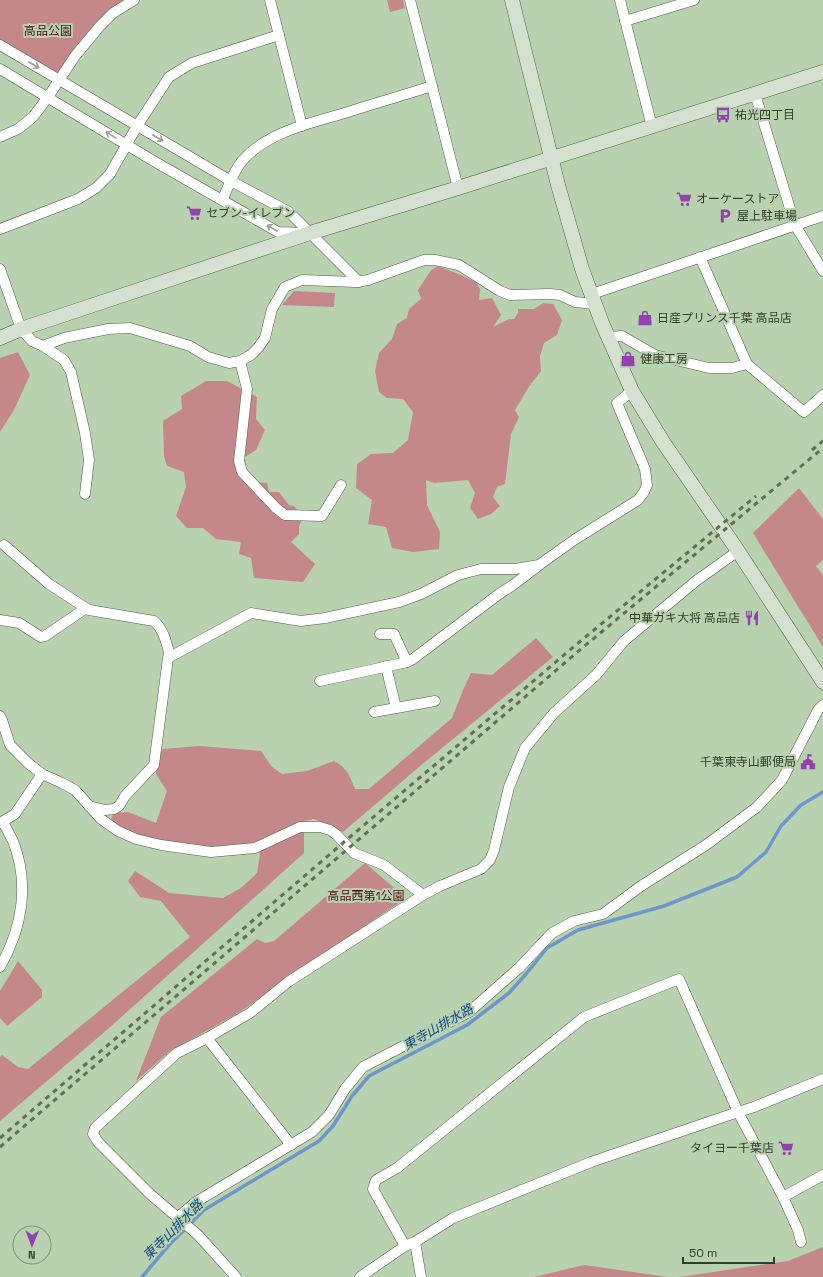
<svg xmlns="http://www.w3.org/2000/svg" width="823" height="1277" viewBox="0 0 823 1277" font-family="'Space Grotesk','Noto Sans JP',sans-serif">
<rect width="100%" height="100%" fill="#b8d1ae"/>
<g fill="#c4888b">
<path d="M0,0H124C96,19 76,45 58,73L0,40Z"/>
<path d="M387,0H403L405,8L390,12Z"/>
<path d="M438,266L456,273L476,282L480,289L479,300L492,298L501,315L493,327L509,319H514L518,313V309H534L543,303L553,304L562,320L557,335L544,343L540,356L541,371L528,388L515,410L519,417L511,434L505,484L497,487L493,497L500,506L491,514L478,519L470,508L475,493L468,480L434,483L426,480L427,505L440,532L439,549L413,552L392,548L386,527L368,524L372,500L356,488L357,464L371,454L393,453L408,440L413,412L403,399L387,398L379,392L375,371L379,353L392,339L397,324L407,318L409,309L421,299L418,290L431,270Z"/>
<path d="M294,291L335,293L334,307L282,305Z"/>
<path d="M18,352L30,375L14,410L0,432V358Z"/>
<path d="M206,381H227L257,397L256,419L265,430L256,450L245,457L246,468L256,482L267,483L269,492H279L289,505L294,506L303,518L299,526V534L291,542L315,564L303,582L254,578L251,558L239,554L241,542L216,539L203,528H187L176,516L186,487L184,472L167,466L164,456L163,421L182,409L181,396Z"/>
<path d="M799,488L823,519V560L816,566L823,575V647L753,533Z"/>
<path d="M536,638L553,657L419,767L343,832L331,826L314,819L304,821V853L108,1029L0,1121V1057L2,1055L18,1067L28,1069L190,937L161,901L140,897L128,881L135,871L169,893L223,898L241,888L257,873L260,854L258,843L211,848L148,838L117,826L111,819L114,813L128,812L156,823L167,791L156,774L158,756L163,749L199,746L261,751L272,767L282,774L307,771L334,761C347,767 350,777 355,789H369L452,718L463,690L471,673L492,675Z"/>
<path d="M365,863L406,898L235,1015L170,1051L136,1081L161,1017L257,939L265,943L274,941Z"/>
<path d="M18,961L42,990V997L7,1026L0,1018V991Z"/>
<path d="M823,1247V1277H679L788,1261Z"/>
<path d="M584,1265L668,1277H534Z"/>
</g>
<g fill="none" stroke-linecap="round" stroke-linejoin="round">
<path stroke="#6e96cc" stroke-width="3.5" d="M142,1277L169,1245L204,1210L319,1141L333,1126L352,1096L369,1076L467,1025L509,993L526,974L547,948L578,930L664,906L737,877L766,852L781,826L801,805L823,792"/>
<g stroke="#4b6141" stroke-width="11">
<g id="street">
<path d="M270,0L302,126"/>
<path d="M410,0L458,188"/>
<path d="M620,0L652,127"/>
<path d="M625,21L694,0"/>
<path d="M0,45L231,181L289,212L359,282"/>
<path d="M0,69L157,163L278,232L304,233"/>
<path d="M755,94L795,225L823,271"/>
<path d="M0,137L18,129L33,117L48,97L75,56L100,26L113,13L134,0"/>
<path d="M223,199C228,187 233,172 242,161C268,131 312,123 348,112C376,103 404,95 432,86"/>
<path d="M0,229L78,199L96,188L110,174L137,126L169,77L192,63L279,35"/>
<path d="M700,257L747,364L804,412L823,395"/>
<path d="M0,269L21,329L32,341L43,346L64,338L108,329L130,328L190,346L208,357L229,363L240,361L251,355L258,348L265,338L272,309L285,287L302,280L356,282L368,280L424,260H435L459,265L500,291L510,295L551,294L560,295L575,302L595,304"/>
<path d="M592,294L823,216"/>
<path d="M608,337L622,336L655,355L709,368H732L747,364"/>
<path d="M43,346L64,360L71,372L85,433L89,460L85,494"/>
<path d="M240,361L247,389L239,461L242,472L276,508L285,515L322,516L341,485"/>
<path d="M4,545L49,584L89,610L154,621C164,630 167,644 170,657"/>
<path d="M0,620L19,623L41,637L45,636L86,608"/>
<path d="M380,634H394L407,662"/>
<path d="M386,666L396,708"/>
<path d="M320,681L407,662L413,659L499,594L513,585L538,566"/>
<path d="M374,712L435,701"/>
<path d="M0,716L2,720L10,745L28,763L42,774L62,783L75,790L101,819L118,831L136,839L161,845L211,852L255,848L300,827H320L330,830L337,835L354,853L384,865L423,895"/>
<path d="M89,806L105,810L114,809L119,806L125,796L154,765L168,658L251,613L301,621L325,618L399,602L421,594L458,575L481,569H515L539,565L574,540L638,500L644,492L647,485L645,469L617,403L632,391"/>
<path d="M0,823L15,814L42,774"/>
<path d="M0,967C22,929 30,884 13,841C10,835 6,828 3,822"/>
<path d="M207,1038L291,1145"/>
<path d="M783,1197L823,1175"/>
<path d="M178,1217L196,1202L312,1132L329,1115L345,1089L363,1067L469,1012L519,968L552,933L574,921L603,914L641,886L706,845L757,807L782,780L818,710L823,705"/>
<path d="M415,1242L421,1277"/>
<path d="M405,1246L373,1189L376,1180L397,1168L584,1017L679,979L738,1112L783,1197L798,1230L801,1242"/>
<path d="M236,1277L198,1235L150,1194L98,1142L93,1134L95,1128L177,1053L207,1038L250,1013L288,982L423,895L440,886L481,869L490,860L494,850L509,787L525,748L554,713L596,675L624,641L696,581L738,551"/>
<path d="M360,1277L405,1246L415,1242L453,1218L591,1162L738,1112L754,1107L823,1079"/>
</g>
</g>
<g stroke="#4b6141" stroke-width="15">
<g id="secondary">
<path d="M512,0L558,185L582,269L602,323L632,391L663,442L738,551L823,682"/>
<path d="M0,338L21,329L310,233L458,188L823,72"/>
</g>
</g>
<use href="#street" stroke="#fff" stroke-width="10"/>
<use href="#secondary" stroke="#d5e1d0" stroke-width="14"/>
<g stroke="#606f59" stroke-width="3" stroke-dasharray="5 5" stroke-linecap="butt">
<path d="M812,450L823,441"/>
<path d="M0,1138L344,842L577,644L756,496"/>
<path d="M0,1147L581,649L823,448"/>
</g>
</g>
<defs><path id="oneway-shaft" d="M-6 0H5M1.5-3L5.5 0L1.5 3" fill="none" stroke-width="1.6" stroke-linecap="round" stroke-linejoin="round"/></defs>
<g stroke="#999e96">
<use href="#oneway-shaft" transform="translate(34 65) rotate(30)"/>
<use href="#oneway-shaft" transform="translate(111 135) rotate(-149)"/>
<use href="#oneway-shaft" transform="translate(158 138) rotate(30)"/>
<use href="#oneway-shaft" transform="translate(272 228) rotate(-150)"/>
</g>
<defs>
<g id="bus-bare" transform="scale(1.2)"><path d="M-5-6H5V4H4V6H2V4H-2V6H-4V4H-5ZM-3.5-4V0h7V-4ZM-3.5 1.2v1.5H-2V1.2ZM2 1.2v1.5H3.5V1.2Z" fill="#9341b0" stroke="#b8d1ae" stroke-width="2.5" paint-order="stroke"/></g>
<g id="supermarket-bare" transform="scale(1.2)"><path d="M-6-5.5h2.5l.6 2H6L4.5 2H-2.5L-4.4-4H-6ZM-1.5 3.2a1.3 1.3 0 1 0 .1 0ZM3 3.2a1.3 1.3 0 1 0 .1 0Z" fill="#9341b0" stroke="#b8d1ae" stroke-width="2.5" paint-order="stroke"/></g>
<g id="parking-bare" transform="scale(1.2)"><path d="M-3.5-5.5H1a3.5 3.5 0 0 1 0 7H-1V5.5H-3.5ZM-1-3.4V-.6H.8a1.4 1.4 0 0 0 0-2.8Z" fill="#9341b0" stroke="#b8d1ae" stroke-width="2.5" paint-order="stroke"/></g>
<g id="shop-bare" transform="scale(1.2)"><path d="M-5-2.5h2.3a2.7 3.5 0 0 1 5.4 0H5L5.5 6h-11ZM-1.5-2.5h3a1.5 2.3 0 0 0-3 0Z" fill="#9341b0" stroke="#b8d1ae" stroke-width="2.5" paint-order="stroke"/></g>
<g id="restaurant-bare" transform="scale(1.2)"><path d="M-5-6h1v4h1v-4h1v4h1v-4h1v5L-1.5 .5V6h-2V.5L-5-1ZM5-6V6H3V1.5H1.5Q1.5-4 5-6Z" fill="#9341b0" stroke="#b8d1ae" stroke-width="2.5" paint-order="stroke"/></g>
<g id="civic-bare" transform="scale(1.2)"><path d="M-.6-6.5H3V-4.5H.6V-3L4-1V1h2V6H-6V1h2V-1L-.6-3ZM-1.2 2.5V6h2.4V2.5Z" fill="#9341b0" stroke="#b8d1ae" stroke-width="2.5" paint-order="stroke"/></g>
</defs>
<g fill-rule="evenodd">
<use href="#bus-bare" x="723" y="115"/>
<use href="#supermarket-bare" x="684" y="199"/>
<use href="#supermarket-bare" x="194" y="213"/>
<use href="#parking-bare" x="725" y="216"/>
<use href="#shop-bare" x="645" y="318"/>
<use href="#shop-bare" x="628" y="359"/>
<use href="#restaurant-bare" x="752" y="618"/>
<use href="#civic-bare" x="808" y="762"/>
<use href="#supermarket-bare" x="786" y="1148"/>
</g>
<g text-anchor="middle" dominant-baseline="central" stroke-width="4" stroke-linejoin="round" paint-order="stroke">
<g font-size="12" fill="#510d19" stroke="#b8d1ae">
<text x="48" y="31">高品公園</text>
<text x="366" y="896">高品西第1公園</text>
</g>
<g font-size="12" fill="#333d2e" stroke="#b8d1ae" text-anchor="start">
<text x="735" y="115">祐光四丁目</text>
<text x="696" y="199">オーケーストア</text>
<text x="206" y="213">セブン-イレブン</text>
<text x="737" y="216">屋上駐車場</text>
<text x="657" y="318">日産プリンス千葉 高品店</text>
<text x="640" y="359">健康工房</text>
<text x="740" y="618" text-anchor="end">中華ガキ大将 高品店</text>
<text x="796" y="762" text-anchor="end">千葉東寺山郵便局</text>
<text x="774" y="1148" text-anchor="end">タイヨー千葉店</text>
</g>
<g font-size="13" font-style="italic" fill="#114789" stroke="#b8d1ae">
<text transform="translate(438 1027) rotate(-30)">東寺山排水路</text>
<text transform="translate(173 1230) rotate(-45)">東寺山排水路</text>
</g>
</g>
<g transform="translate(32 1245) rotate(181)"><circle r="19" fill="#b8d1ae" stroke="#83967b"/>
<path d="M0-3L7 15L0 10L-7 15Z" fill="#9341b0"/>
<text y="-6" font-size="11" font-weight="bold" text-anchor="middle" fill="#333d2e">N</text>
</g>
<path d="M683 1257v6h91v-6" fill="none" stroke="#333d2e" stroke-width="2"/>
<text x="689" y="1257" font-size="12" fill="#333d2e" stroke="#b8d1ae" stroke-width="3" paint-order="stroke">50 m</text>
</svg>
